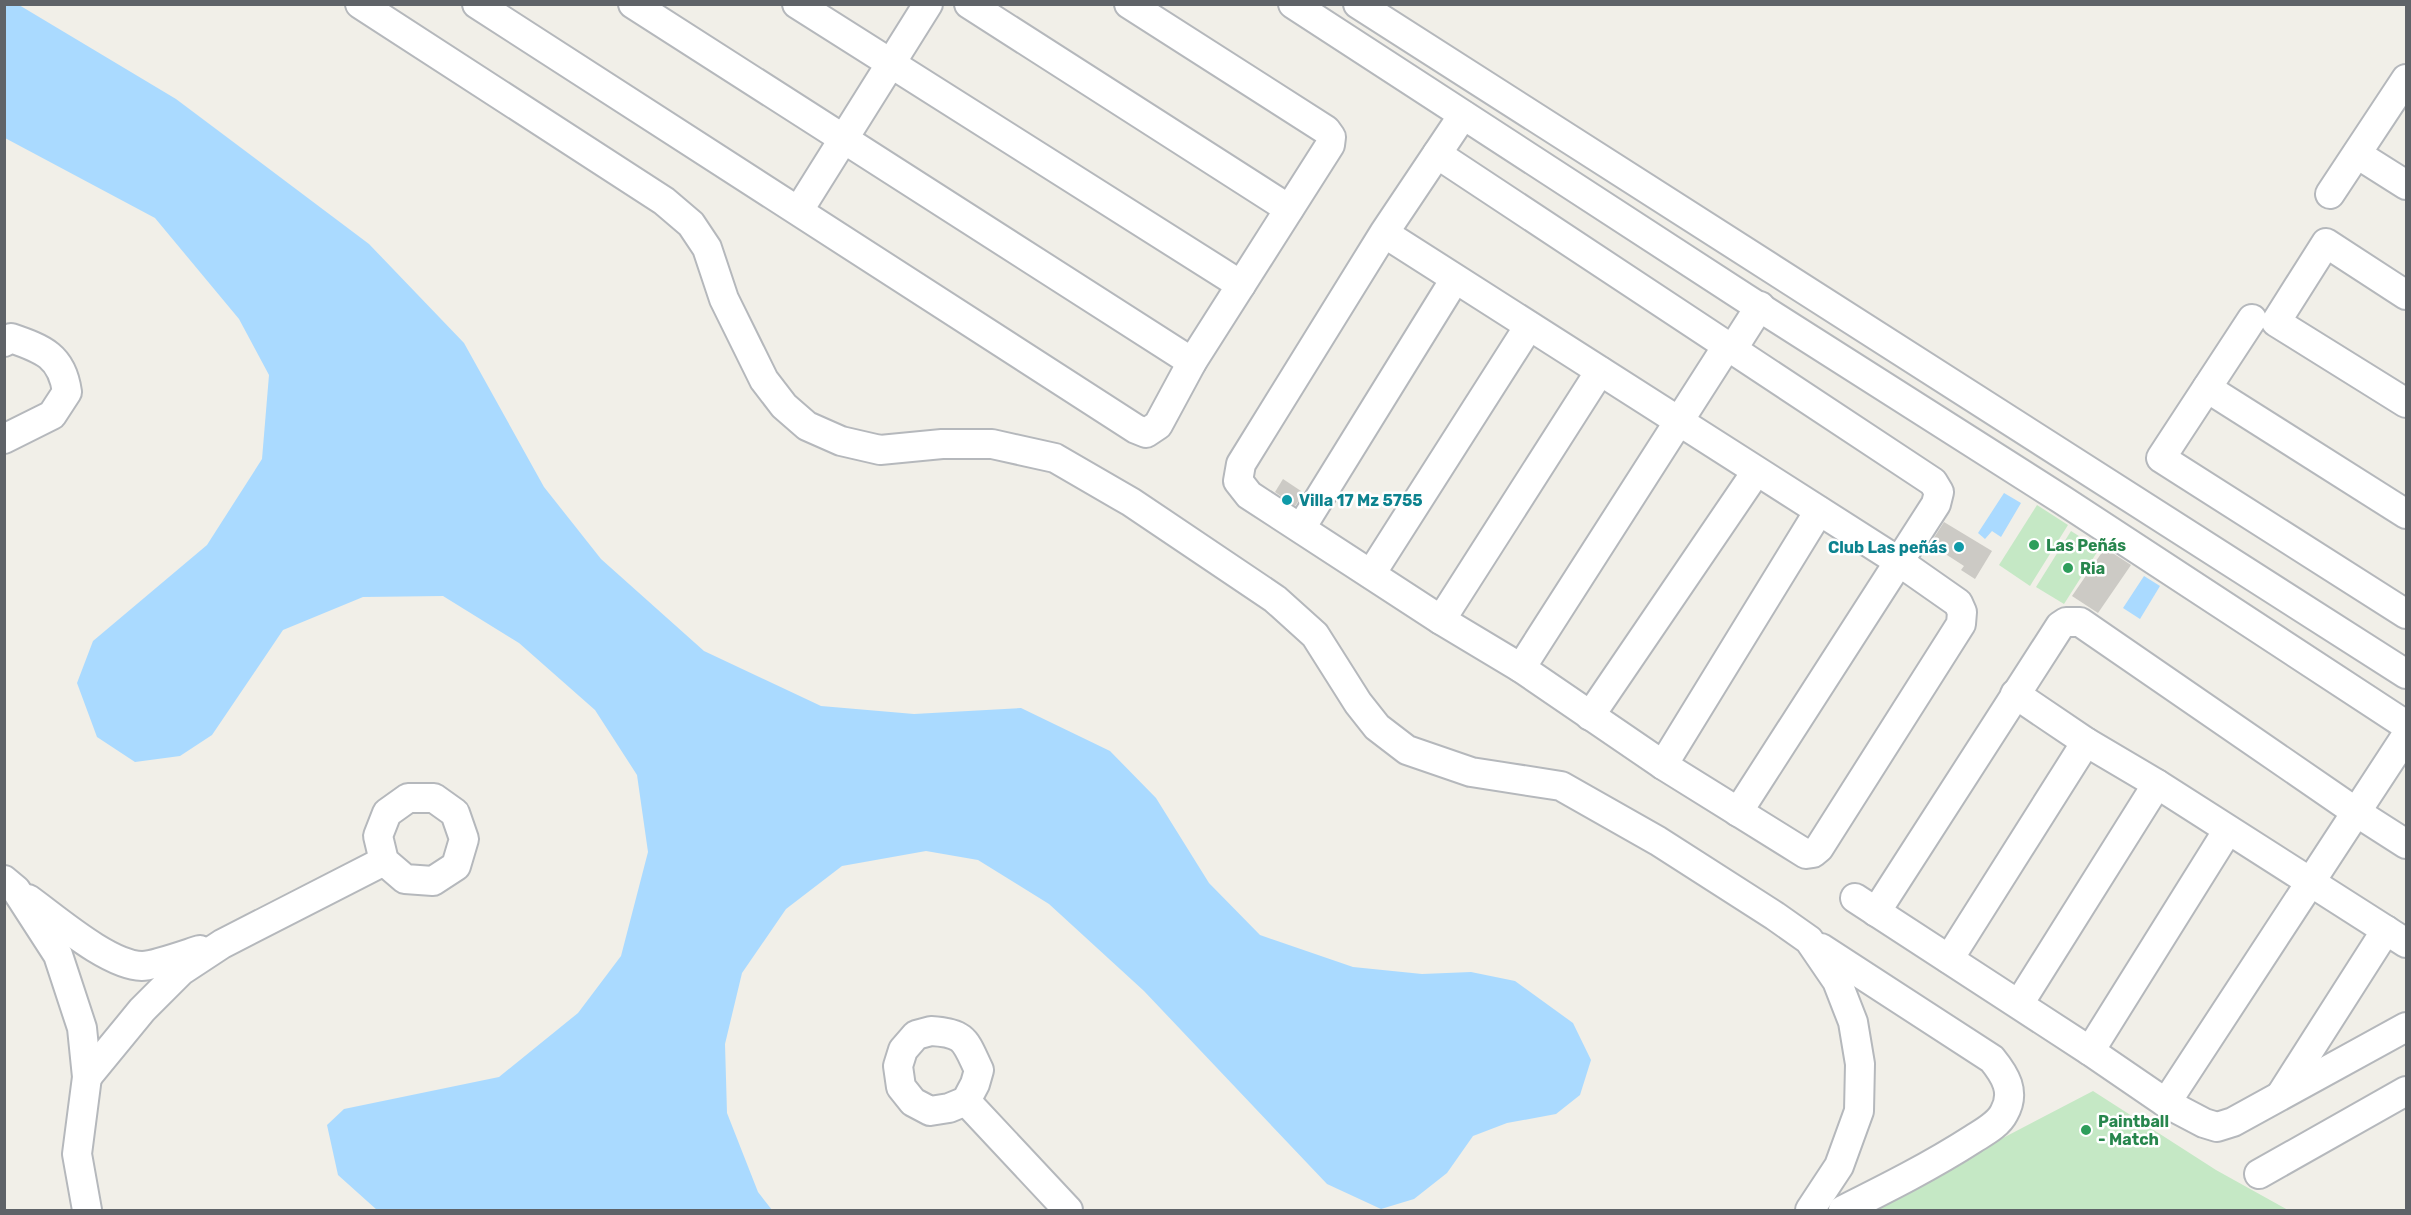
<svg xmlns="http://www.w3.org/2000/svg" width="2411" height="1215" viewBox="0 0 2411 1215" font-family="Rubik,sans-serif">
<rect width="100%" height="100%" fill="#f1efe8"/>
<g fill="#c5e8c5">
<path d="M2037,505L2068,525L2030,586L1999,565Z"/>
<path d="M2071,531L2099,549L2064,604L2036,587Z"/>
<path d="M2093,1091L2216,1170L2288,1210H1865Z"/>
</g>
<g fill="#aadaff">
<path d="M4,5H19L176,99L369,244L464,343L544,487L601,559L704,651L821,706L914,714L1021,708L1110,751L1156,798L1209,883L1260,935L1353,967L1422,974L1471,972L1515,981L1573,1023L1591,1060L1580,1095L1556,1114L1507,1123L1473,1136L1447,1173L1414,1199L1381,1209L1327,1184L1144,991L1049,904L978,860L926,851L842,866L786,909L742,973L725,1044L727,1113L758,1192L772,1210H377L338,1175L327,1125L344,1109L499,1077L578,1013L621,956L648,852L637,775L595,710L519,643L443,596L363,597L283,630L212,735L180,756L135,762L97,737L77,683L93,641L207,545L262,459L269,375L239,319L155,218L5,138Z"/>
<path d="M2004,493L2021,503L2001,537L1992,531L1985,539L1978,533Z"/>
<path d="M2144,576L2160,586L2140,619L2123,608Z"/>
</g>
<g fill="#cccac5">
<path d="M1283,479L1304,493L1295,506L1275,492Z"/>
<path d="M1944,522L1992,551L1975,579L1961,570L1964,566L1930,544Z"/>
<path d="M2105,548L2131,565L2098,613L2072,596Z"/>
</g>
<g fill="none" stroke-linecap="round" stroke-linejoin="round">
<g stroke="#b5b8bc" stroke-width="32">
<g id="minor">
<path d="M360,4L664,201L691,224L707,248L724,299L764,380L784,406L807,426L841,441L880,450L942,444H992L1055,458L1131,502L1275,599L1315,635L1358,703L1377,727L1407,750L1471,772L1561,786L1658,841L1775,916L1809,940L1837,981L1853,1022L1860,1064L1859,1111L1839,1166L1810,1210"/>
<path d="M477,4L1136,429L1146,433L1158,425L1192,362L1330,145L1331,137L1326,130L1129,4"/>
<path d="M633,4L1192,362"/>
<path d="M797,4L1241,285"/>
<path d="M969,4L1289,209"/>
<path d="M1293,4L1745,298L2061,499L2406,725"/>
<path d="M1358,4L2406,674"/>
<path d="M1437,154L1933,482L1939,492L1936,504L1738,812"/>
<path d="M2357,154L2406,185"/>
<path d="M2330,194L2406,79"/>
<path d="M799,210L928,4"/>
<path d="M1384,233L1898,561L1958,603L1962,612L1961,624L1819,848L1813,853L1806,854L1663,765L1521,668L1441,620L1249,495L1238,481L1241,464L1384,233L1463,115"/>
<path d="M2406,295L2326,243L2276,322L2406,403"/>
<path d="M2252,319L2161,458L2406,614"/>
<path d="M4,342L11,338C43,349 62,356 67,392L52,415L4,439"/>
<path d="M1732,350L1760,306"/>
<path d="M2207,388L2406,514"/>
<path d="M1301,528L1455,279"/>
<path d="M1371,574L1529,326"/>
<path d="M1441,620L1600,371"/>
<path d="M1521,668L1727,346"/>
<path d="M2015,694L2086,742L2157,784L2406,943"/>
<path d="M1590,716L1756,472"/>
<path d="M1663,765L1819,511"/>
<path d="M408,798H434L455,813L464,839L456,866L433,881L405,879L384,861L378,836L387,813Z"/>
<path d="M4,880L16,890L58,955L82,1028L87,1077L77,1154L87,1210"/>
<path d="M1855,898L2090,1051L2166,1103L2204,1123L2217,1127L2233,1122L2406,1027"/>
<path d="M28,899C56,919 108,965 142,966C154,966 187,954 200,950"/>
<path d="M1876,912L2060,626L2066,622H2080L2356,812L2406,844"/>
<path d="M1821,948L1992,1059C2005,1075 2016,1092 2004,1113C1998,1125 1984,1132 1973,1139C1931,1166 1887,1188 1843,1210"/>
<path d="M1949,959L2086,742"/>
<path d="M2019,1004L2157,784"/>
<path d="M931,1031C966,1033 965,1041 979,1070L975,1084L966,1101L949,1108L930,1111L913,1102L901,1087L898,1066L903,1050L916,1035Z"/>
<path d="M2090,1051L2228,830"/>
<path d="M87,1077L142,1010L181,971L222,944L384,861"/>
<path d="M2282,1093L2386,930"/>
<path d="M966,1101L1068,1210"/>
<path d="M2166,1103L2406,736"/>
<path d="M2259,1174L2406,1091"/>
</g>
</g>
<use href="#minor" stroke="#fff" stroke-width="28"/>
</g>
<g fill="#0f9aa8" stroke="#fff" stroke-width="2">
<circle cx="1287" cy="500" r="6"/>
<circle cx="1959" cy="547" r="6"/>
</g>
<g fill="#2e9e5b" stroke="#fff" stroke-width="2">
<circle cx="2034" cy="545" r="6"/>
<circle cx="2068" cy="568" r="6"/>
<circle cx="2086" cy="1130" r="6"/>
</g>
<g text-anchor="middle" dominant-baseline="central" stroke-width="5" stroke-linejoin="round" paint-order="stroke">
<g font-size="16" font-weight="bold" fill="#0d838f" stroke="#fff" text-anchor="start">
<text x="1299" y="500">Villa 17 Mz 5755</text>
<text x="1947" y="547" text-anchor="end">Club Las peñás</text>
</g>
<g font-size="16" font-weight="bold" fill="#27864d" stroke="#fff" text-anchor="start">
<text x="2046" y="545">Las Peñás</text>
<text x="2080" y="568">Ria</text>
<text x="2098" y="1121">Paintball<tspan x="2098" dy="18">- Match</tspan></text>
</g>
</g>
<rect width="2411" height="1215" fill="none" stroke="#5f6368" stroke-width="12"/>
</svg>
